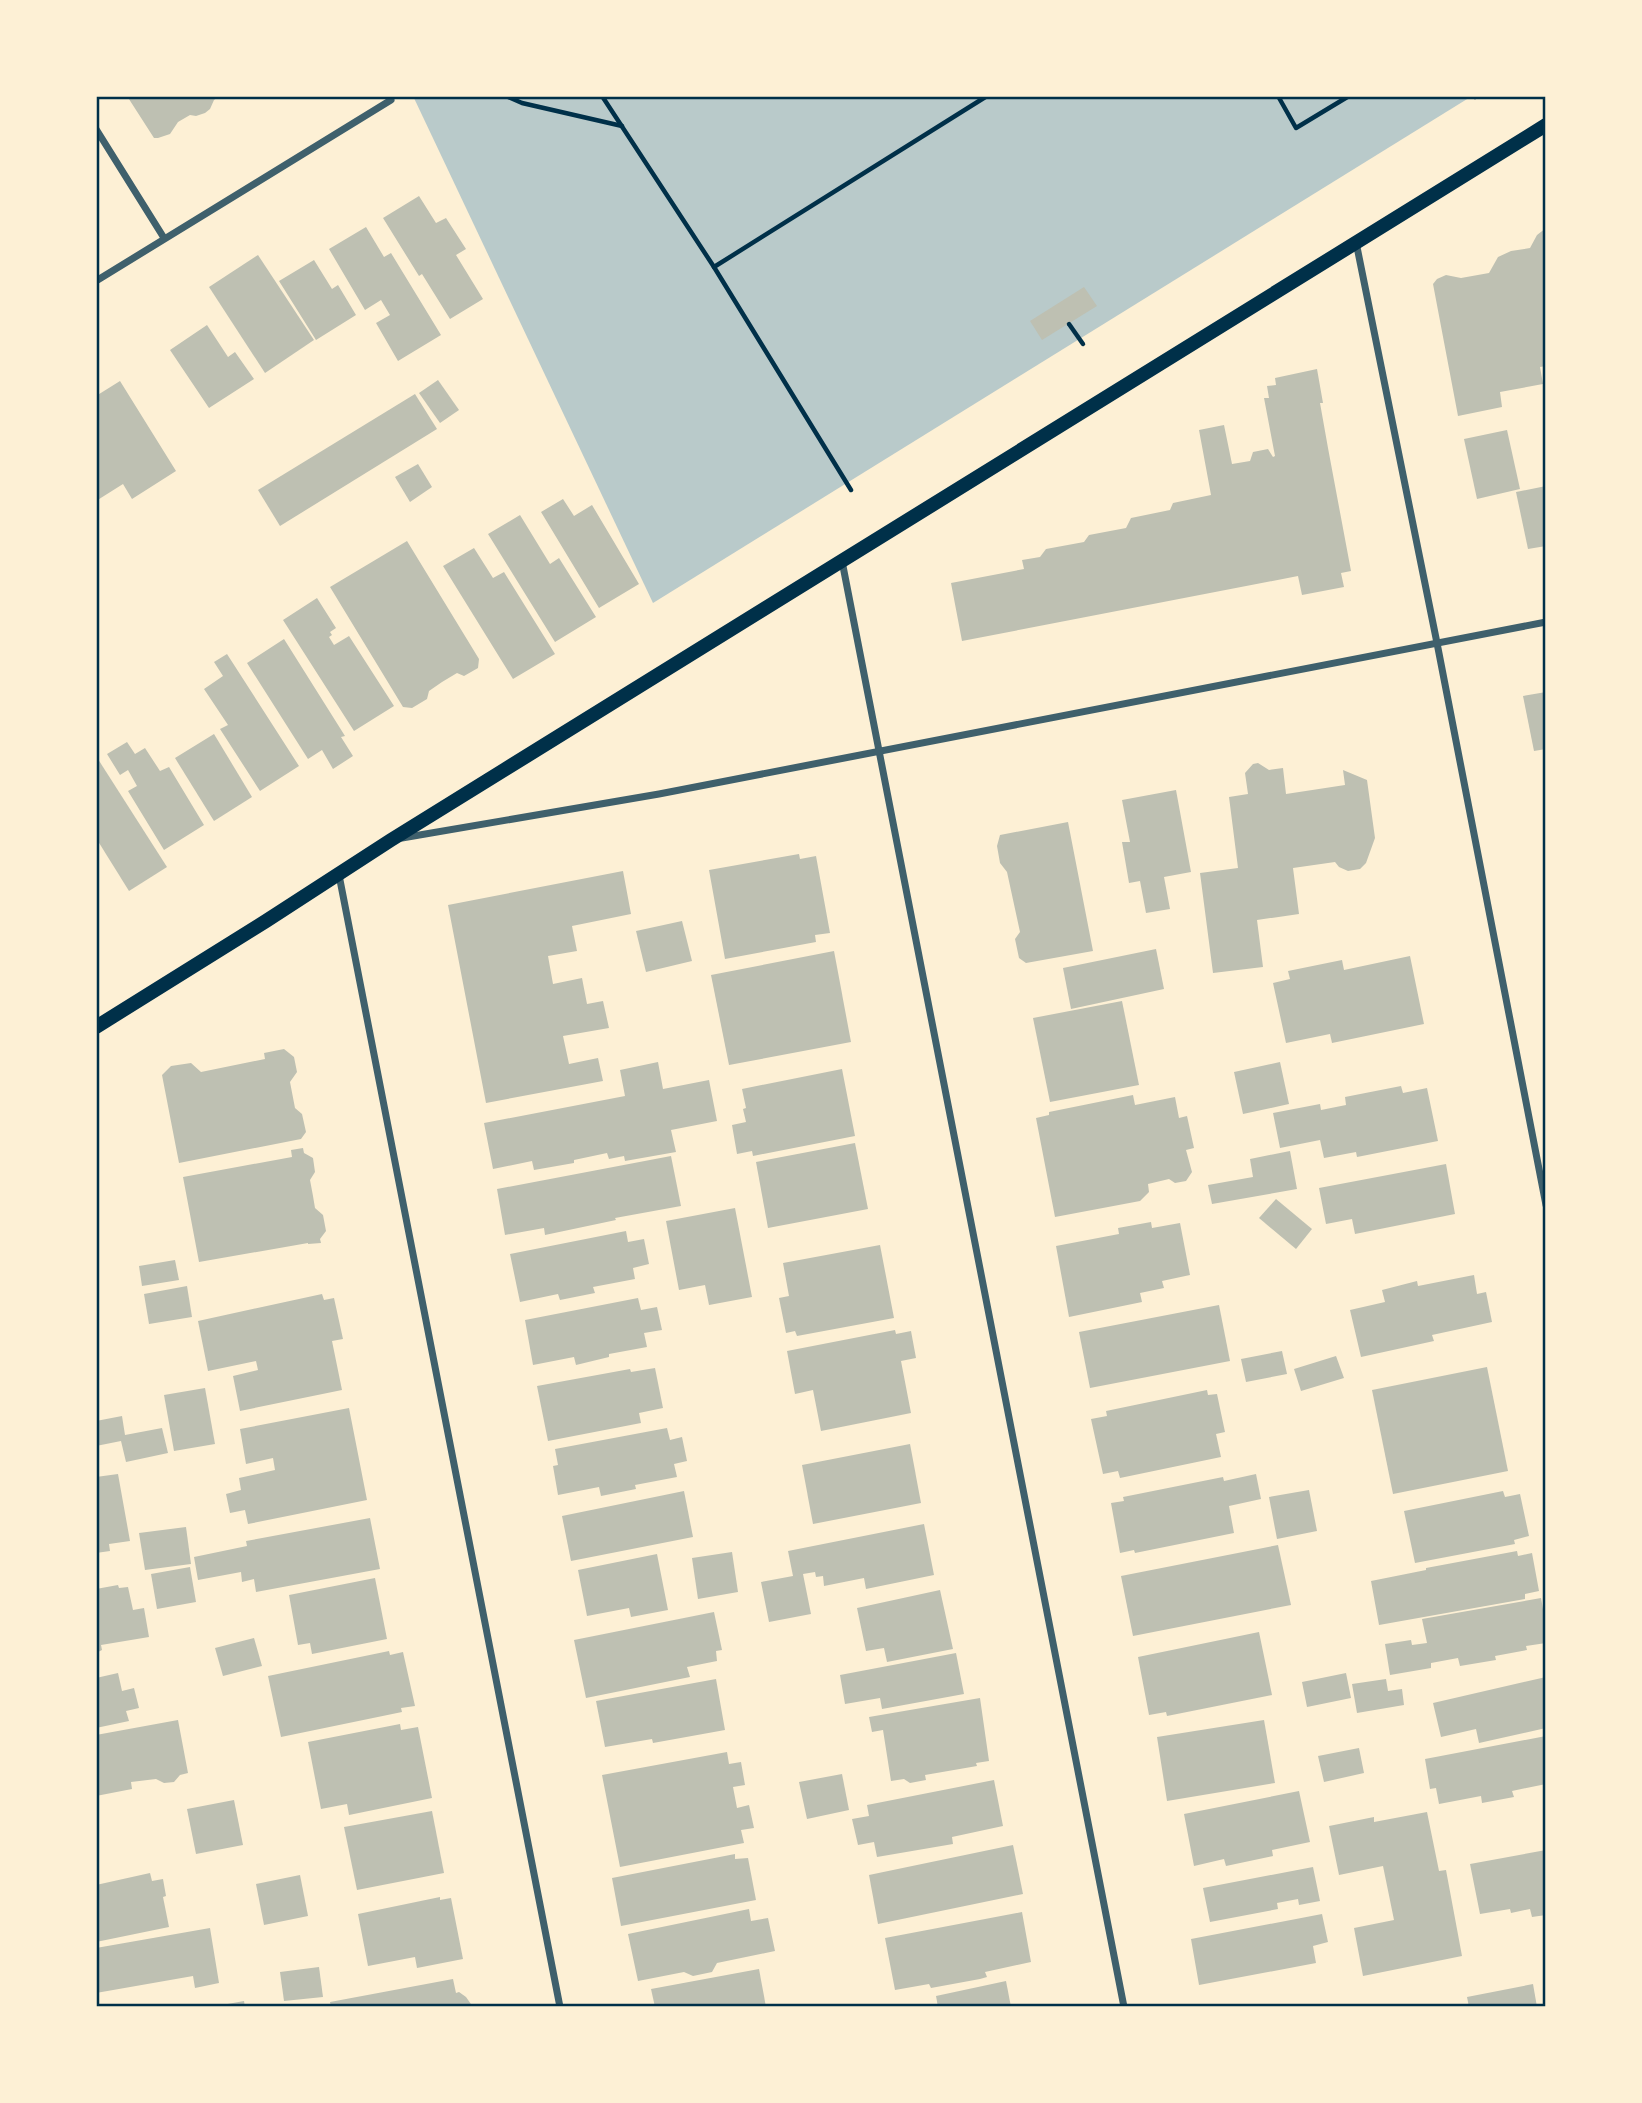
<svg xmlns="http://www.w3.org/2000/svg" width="1642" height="2103" viewBox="0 0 1642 2103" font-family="Inter,sans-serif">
<rect width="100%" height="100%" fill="#fdf0d5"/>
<path fill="#b9caca" d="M413,96H1472L653,603Z"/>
<g fill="#bec0b2">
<path d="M127,96H219L214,100L210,109L205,113L196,116L190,115L178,122L170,134L158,138H154Z"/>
<path d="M419,196L436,223L446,218L466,249L456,255L483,299L450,319L422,274L419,276L383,218Z"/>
<path d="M366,227L384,257L391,253L441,335L398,361L376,323L390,315L381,300L365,310L329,249Z"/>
<path d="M1546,228V366L1540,367L1543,384L1500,392L1502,407L1458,416L1433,284L1437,279L1446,275L1461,278L1489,273L1498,257L1511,251L1530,248L1537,235Z"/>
<path d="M258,255L314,340L265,373L209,287Z"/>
<path d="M314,260L332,289L338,285L356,315L316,340L279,281Z"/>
<path d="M1084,287L1097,306L1042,340L1030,321Z"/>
<path d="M207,325L228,357L235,352L254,379L209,408L170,350Z"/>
<path d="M1317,369L1323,403H1320L1328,448L1351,571L1341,573L1344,587L1302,595L1298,576L962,641L951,583L1024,569L1022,560L1040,557L1046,549L1084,542L1089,535L1126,528L1131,518L1170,510L1173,503L1211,495L1199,430L1224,425L1232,464L1250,461L1253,452L1268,449L1273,457L1275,456L1264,398H1269L1267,386L1276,385L1275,378Z"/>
<path d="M438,380L459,410L440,423L419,393Z"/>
<path d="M120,381L176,471L132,499L123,484L96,501V396Z"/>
<path d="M415,394L437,429L280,526L258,490Z"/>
<path d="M1507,430L1520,489L1477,499L1464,439Z"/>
<path d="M418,464L432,487L410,502L395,477Z"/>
<path d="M1546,486V546L1528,549L1516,492Z"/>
<path d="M563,499L574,516L592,505L639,584L599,608L541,512Z"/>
<path d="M520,515L550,564L559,558L596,617L555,642L488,534Z"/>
<path d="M407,541L479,659L478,668L464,676L457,673L442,682L429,691L427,699L412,708L403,707L330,587Z"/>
<path d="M474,548L493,578L504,572L555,654L513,679L443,566Z"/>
<path d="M317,598L336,628L330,632L332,635L329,637L334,645L349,636L394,706L354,731L283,620Z"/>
<path d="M284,639L345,736L341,737L353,756L333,769L322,750L308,759L247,663Z"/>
<path d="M227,654L299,766L260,791L220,729L228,725L204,689L223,676L214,662Z"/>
<path d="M1546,692V749L1534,751L1523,696Z"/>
<path d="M214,734L252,797L214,821L175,758Z"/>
<path d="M127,742L135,754L145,748L160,771L169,767L204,825L164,850L128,791L137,786L128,770L120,775L107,754Z"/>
<path d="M96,756L167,867L129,891L96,838Z"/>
<path d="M1258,763L1269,770L1283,768L1286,794L1345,785L1343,770L1367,780L1375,838L1366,863L1360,869L1348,871L1339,867L1335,862L1293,868L1299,914L1257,920L1263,967L1213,973L1200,873L1238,868L1229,797L1248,794L1245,773L1253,764Z"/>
<path d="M1176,790L1191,872L1164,877L1170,909L1146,913L1140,881L1129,883L1122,842H1130L1122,800Z"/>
<path d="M1068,822L1093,951L1026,963L1019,958L1015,939L1020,932L1007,872L1000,863L997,846L1000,835Z"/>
<path d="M799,854L800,859L816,856L830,933L815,935L816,942L725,959L709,870Z"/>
<path d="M623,871L631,914L572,926L577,951L548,956L553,984L582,978L587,1004L603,1001L609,1028L563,1036L569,1064L598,1058L603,1081L486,1103L448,905Z"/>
<path d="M682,921L692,961L646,972L636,931Z"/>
<path d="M1156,949L1164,989L1071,1009L1063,968Z"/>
<path d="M834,951L851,1042L729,1065L711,975Z"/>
<path d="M1410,956L1424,1024L1332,1043L1330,1034L1286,1043L1273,983L1290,979L1288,971L1342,960L1344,970Z"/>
<path d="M1122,1001L1139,1085L1050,1102L1033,1018Z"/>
<path d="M284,1049L294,1057L297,1072L290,1082L295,1108L302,1114L306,1132L301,1139L179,1163L162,1075L171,1066L191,1063L201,1072L265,1059L264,1053Z"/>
<path d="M658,1062L663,1089L709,1080L717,1121L671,1130L676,1152L625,1161L624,1156L609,1159L607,1153L574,1160V1163L534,1170L532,1161L493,1169L484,1123L625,1096L620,1070Z"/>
<path d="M1280,1062L1289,1104L1243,1114L1234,1072Z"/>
<path d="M842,1069L855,1136L753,1156L752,1151L737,1154L732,1125L746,1122L743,1109L746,1108L742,1089Z"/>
<path d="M1401,1086L1403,1093L1427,1088L1438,1141L1357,1157L1356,1152L1324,1158L1320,1140L1280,1148L1273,1113L1320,1104L1321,1110L1346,1105L1345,1097Z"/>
<path d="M1133,1095L1135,1105L1175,1097L1179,1118L1187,1116L1194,1148L1186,1150L1192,1172L1186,1181L1175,1183L1169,1179L1148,1184L1149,1192L1140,1201L1055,1217L1036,1118L1049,1115V1112Z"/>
<path d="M855,1143L868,1209L768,1228L756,1162Z"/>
<path d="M303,1148L304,1153L313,1158L315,1172L310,1180L313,1196L315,1208L323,1215L326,1231L320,1239L321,1243L308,1244V1243L199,1262L183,1177L292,1157L291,1150Z"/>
<path d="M1290,1151L1297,1189L1212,1204L1208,1185L1253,1177L1250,1159Z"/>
<path d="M671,1156L681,1206L615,1218L616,1220L545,1235L544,1228L505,1235L497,1189Z"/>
<path d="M1446,1164L1455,1214L1355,1234L1352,1219L1326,1224L1319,1188Z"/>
<path d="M1276,1199L1312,1229L1296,1249L1259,1218Z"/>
<path d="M735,1208L752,1297L709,1305L705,1285L679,1290L666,1221Z"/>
<path d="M1151,1222L1152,1228L1180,1223L1190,1275L1162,1281L1164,1288L1140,1293L1142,1302L1069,1317L1056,1246L1119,1234L1118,1228Z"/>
<path d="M626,1231L628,1242L644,1239L649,1264L633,1268L635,1279L593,1287L595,1293L560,1300L558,1294L520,1302L510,1254Z"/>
<path d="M880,1245L894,1318L797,1336L795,1331L786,1333L779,1298L789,1296L783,1263Z"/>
<path d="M175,1260L179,1280L142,1286L139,1266Z"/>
<path d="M1474,1275L1477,1294L1486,1292L1492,1322L1432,1335L1434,1341L1361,1357L1350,1310L1385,1302L1382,1290L1417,1281L1418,1286Z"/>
<path d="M187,1286L192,1317L149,1324L144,1294Z"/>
<path d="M322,1294L324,1300L334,1298L343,1339L332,1341L342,1390L240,1411L233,1376L258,1370L256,1361L208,1371L198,1321Z"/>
<path d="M638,1298L641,1310L657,1307L662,1330L644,1333L647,1347L609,1354V1357L576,1365L574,1357L533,1365L525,1320Z"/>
<path d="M1219,1305L1230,1361L1090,1388L1079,1332Z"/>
<path d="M895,1330L896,1334L911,1331L916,1358L901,1361L911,1413L821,1431L813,1390L795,1394L787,1351Z"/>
<path d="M1282,1351L1287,1374L1246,1382L1241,1359Z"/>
<path d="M1336,1356L1344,1378L1301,1391L1294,1369Z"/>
<path d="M1487,1367L1508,1471L1393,1494L1372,1390Z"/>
<path d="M655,1368L663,1408L639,1413L641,1423L548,1441L537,1386L630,1369L631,1372Z"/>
<path d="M205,1388L215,1444L174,1451L164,1395Z"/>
<path d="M1207,1390L1208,1395L1217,1394L1225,1432L1216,1434L1221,1457L1120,1478L1118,1471L1103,1474L1091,1419L1107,1416L1106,1411Z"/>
<path d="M349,1408L367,1500L248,1524L245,1510L230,1513L226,1494L241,1490L239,1478L275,1470L273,1458L246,1464L240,1429Z"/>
<path d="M122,1416L125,1435L162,1428L168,1453L126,1462L121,1441L96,1446V1421Z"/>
<path d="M667,1428L670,1440L682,1437L687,1461L674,1464L677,1477L635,1485L636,1489L601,1496L599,1487L558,1495L553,1466L558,1465L555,1449Z"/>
<path d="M910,1444L921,1503L813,1524L802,1465Z"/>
<path d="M118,1474L130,1541L109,1544L110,1551L96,1553V1477Z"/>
<path d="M1256,1474L1261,1499L1229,1506L1234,1533L1135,1553L1134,1550L1120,1553L1111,1503L1124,1501L1123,1497L1223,1477L1224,1481Z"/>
<path d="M1309,1490L1317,1531L1277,1539L1269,1497Z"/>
<path d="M684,1491L693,1537L571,1561L562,1516Z"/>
<path d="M1503,1491L1505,1497L1520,1494L1529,1536L1514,1540L1515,1544L1415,1563L1404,1511Z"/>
<path d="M370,1518L380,1569L256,1592L254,1579L242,1582L241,1572L198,1580L194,1557L247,1546L246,1541Z"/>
<path d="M924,1524L934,1575L866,1589L864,1578L824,1586L823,1576L816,1577L815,1572L803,1574L811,1614L769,1622L761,1582L793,1576L788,1551Z"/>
<path d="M186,1527L191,1564L145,1570L139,1533Z"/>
<path d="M1278,1545L1291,1605L1133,1636L1121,1576Z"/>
<path d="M1517,1551L1518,1556L1532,1553L1539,1591L1525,1594V1599L1379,1625L1371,1581L1426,1570V1568Z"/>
<path d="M732,1552L738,1592L698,1599L692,1558Z"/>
<path d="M657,1554L668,1610L631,1617L629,1608L587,1616L578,1570Z"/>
<path d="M190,1567L196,1602L157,1609L151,1574Z"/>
<path d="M375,1578L387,1639L312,1654L310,1643L298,1645L289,1595Z"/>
<path d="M118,1585L119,1588L128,1587L133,1610L144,1608L149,1637L101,1645L102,1650L96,1653V1589Z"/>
<path d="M940,1590L953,1649L887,1662L884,1648L866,1651L857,1608Z"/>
<path d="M1541,1598L1546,1626V1643L1526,1646L1527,1650L1495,1656L1496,1660L1460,1666L1458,1658L1431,1663V1668L1390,1675L1385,1644L1411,1640L1412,1645L1427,1643L1422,1619Z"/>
<path d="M714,1612L722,1650L716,1651L717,1661L687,1667L690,1677L586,1698L574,1640Z"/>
<path d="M1259,1632L1272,1695L1167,1716L1166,1712L1149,1715L1138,1657Z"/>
<path d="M254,1638L262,1666L223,1676L215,1648Z"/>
<path d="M389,1651L390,1655L403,1652L415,1706L401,1708L402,1712L281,1737L268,1676Z"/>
<path d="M956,1653L964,1694L882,1709L880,1698L845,1704L840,1675Z"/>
<path d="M118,1673L122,1691L134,1688L139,1708L126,1711L129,1721L96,1728V1678Z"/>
<path d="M1346,1673L1351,1698L1307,1707L1302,1682Z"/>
<path d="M1546,1677V1728L1479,1743L1476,1729L1441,1737L1433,1703Z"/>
<path d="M716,1679L725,1730L653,1743L652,1739L605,1747L596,1701Z"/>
<path d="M1386,1679L1388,1691L1402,1689L1404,1705L1357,1713L1352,1684Z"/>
<path d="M980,1698L989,1761L976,1763L977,1766L925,1775L926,1780L910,1783L904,1779L891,1781L883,1730L872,1732L869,1717Z"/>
<path d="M178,1720L188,1773L180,1775L174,1782L164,1783L156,1779L131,1782L132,1789L96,1796V1735Z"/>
<path d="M1264,1720L1275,1783L1167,1801L1157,1737Z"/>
<path d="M400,1724L401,1730L418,1727L432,1798L349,1815L347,1804L321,1809L308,1742Z"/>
<path d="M1546,1736V1784L1512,1791L1514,1797L1482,1803L1481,1796L1439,1804L1436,1788L1430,1789L1425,1759Z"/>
<path d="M1359,1748L1364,1773L1324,1782L1318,1756Z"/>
<path d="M727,1752L729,1764L741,1762L745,1785L733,1787L737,1808L749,1805L754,1828L741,1830L744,1843L620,1867L602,1775Z"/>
<path d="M842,1774L849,1810L807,1819L799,1782Z"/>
<path d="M994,1780L1003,1826L952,1837L953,1844L877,1857L874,1842L858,1845L852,1819L869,1816L867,1805Z"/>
<path d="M1299,1791L1310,1842L1272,1850L1273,1856L1226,1866L1224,1859L1194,1866L1184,1814Z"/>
<path d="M234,1800L243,1845L196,1854L187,1809Z"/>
<path d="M432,1811L444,1873L357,1890L344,1827Z"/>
<path d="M1427,1812L1439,1871L1446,1870L1462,1956L1363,1976L1354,1928L1394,1920L1383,1866L1339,1875L1329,1826L1374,1817V1822Z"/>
<path d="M1013,1845L1023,1894L878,1924L869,1875Z"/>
<path d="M1546,1850V1915L1532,1917L1530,1909L1511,1913L1510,1909L1480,1914L1470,1864Z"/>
<path d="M735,1854V1859L748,1858L756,1900L621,1926L612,1878Z"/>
<path d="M1313,1867L1320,1901L1299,1905L1298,1899L1277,1903L1278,1909L1210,1922L1203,1888Z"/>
<path d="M150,1873L152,1881L163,1879L166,1896L163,1897L169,1927L96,1942V1885Z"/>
<path d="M300,1875L308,1916L264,1925L256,1884Z"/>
<path d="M440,1897V1900L451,1898L463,1959L417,1968L415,1957L368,1966L358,1914Z"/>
<path d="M749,1909L751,1921L768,1918L775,1951L717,1963L712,1972L693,1976L684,1972L638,1981L628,1934Z"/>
<path d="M1022,1912L1031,1962L985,1972L987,1977L980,1979L931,1988L929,1984L895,1990L885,1938Z"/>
<path d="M1322,1914L1328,1942L1313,1946L1316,1963L1199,1985L1191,1939Z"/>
<path d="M210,1928L219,1983L195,1988L193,1976L96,1993V1948Z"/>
<path d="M319,1967L323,1997L284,2001L280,1972Z"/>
<path d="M759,1969L766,2007H655L651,1989Z"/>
<path d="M453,1979L456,1993L459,1992L466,1997L473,2007H331L330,2002Z"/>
<path d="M1006,1981L1011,2007H938L936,1996Z"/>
<path d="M1533,1984L1537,2007H1469L1467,1997Z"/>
<path d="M244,2001L245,2007H222V2005Z"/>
</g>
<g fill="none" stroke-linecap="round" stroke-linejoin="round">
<g stroke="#003049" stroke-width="4.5">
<path d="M506,96L522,103L622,126"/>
<path d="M602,96L714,267L851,490"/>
<path d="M1278,96L1296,128L1349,96"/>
<path d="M1474,96L1475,97"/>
<path d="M714,267L987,96"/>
<path d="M1069,324L1083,344"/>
</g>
<g stroke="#3f606c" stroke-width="7">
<path d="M96,129L164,238"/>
<path d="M1356,242L1437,643L1546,1205"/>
<path d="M96,281L391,100"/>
<path d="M842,561L1124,2007"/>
<path d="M402,838L659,794L1546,622"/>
<path d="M339,875L560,2007"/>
</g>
<path stroke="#003049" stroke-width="14" d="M96,1027L266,921L391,840L1546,125"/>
</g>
<rect width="1642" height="2103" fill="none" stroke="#fdf0d5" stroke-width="196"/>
<rect x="98" y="98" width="1446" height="1907" fill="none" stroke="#003049" stroke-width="2.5"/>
</svg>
